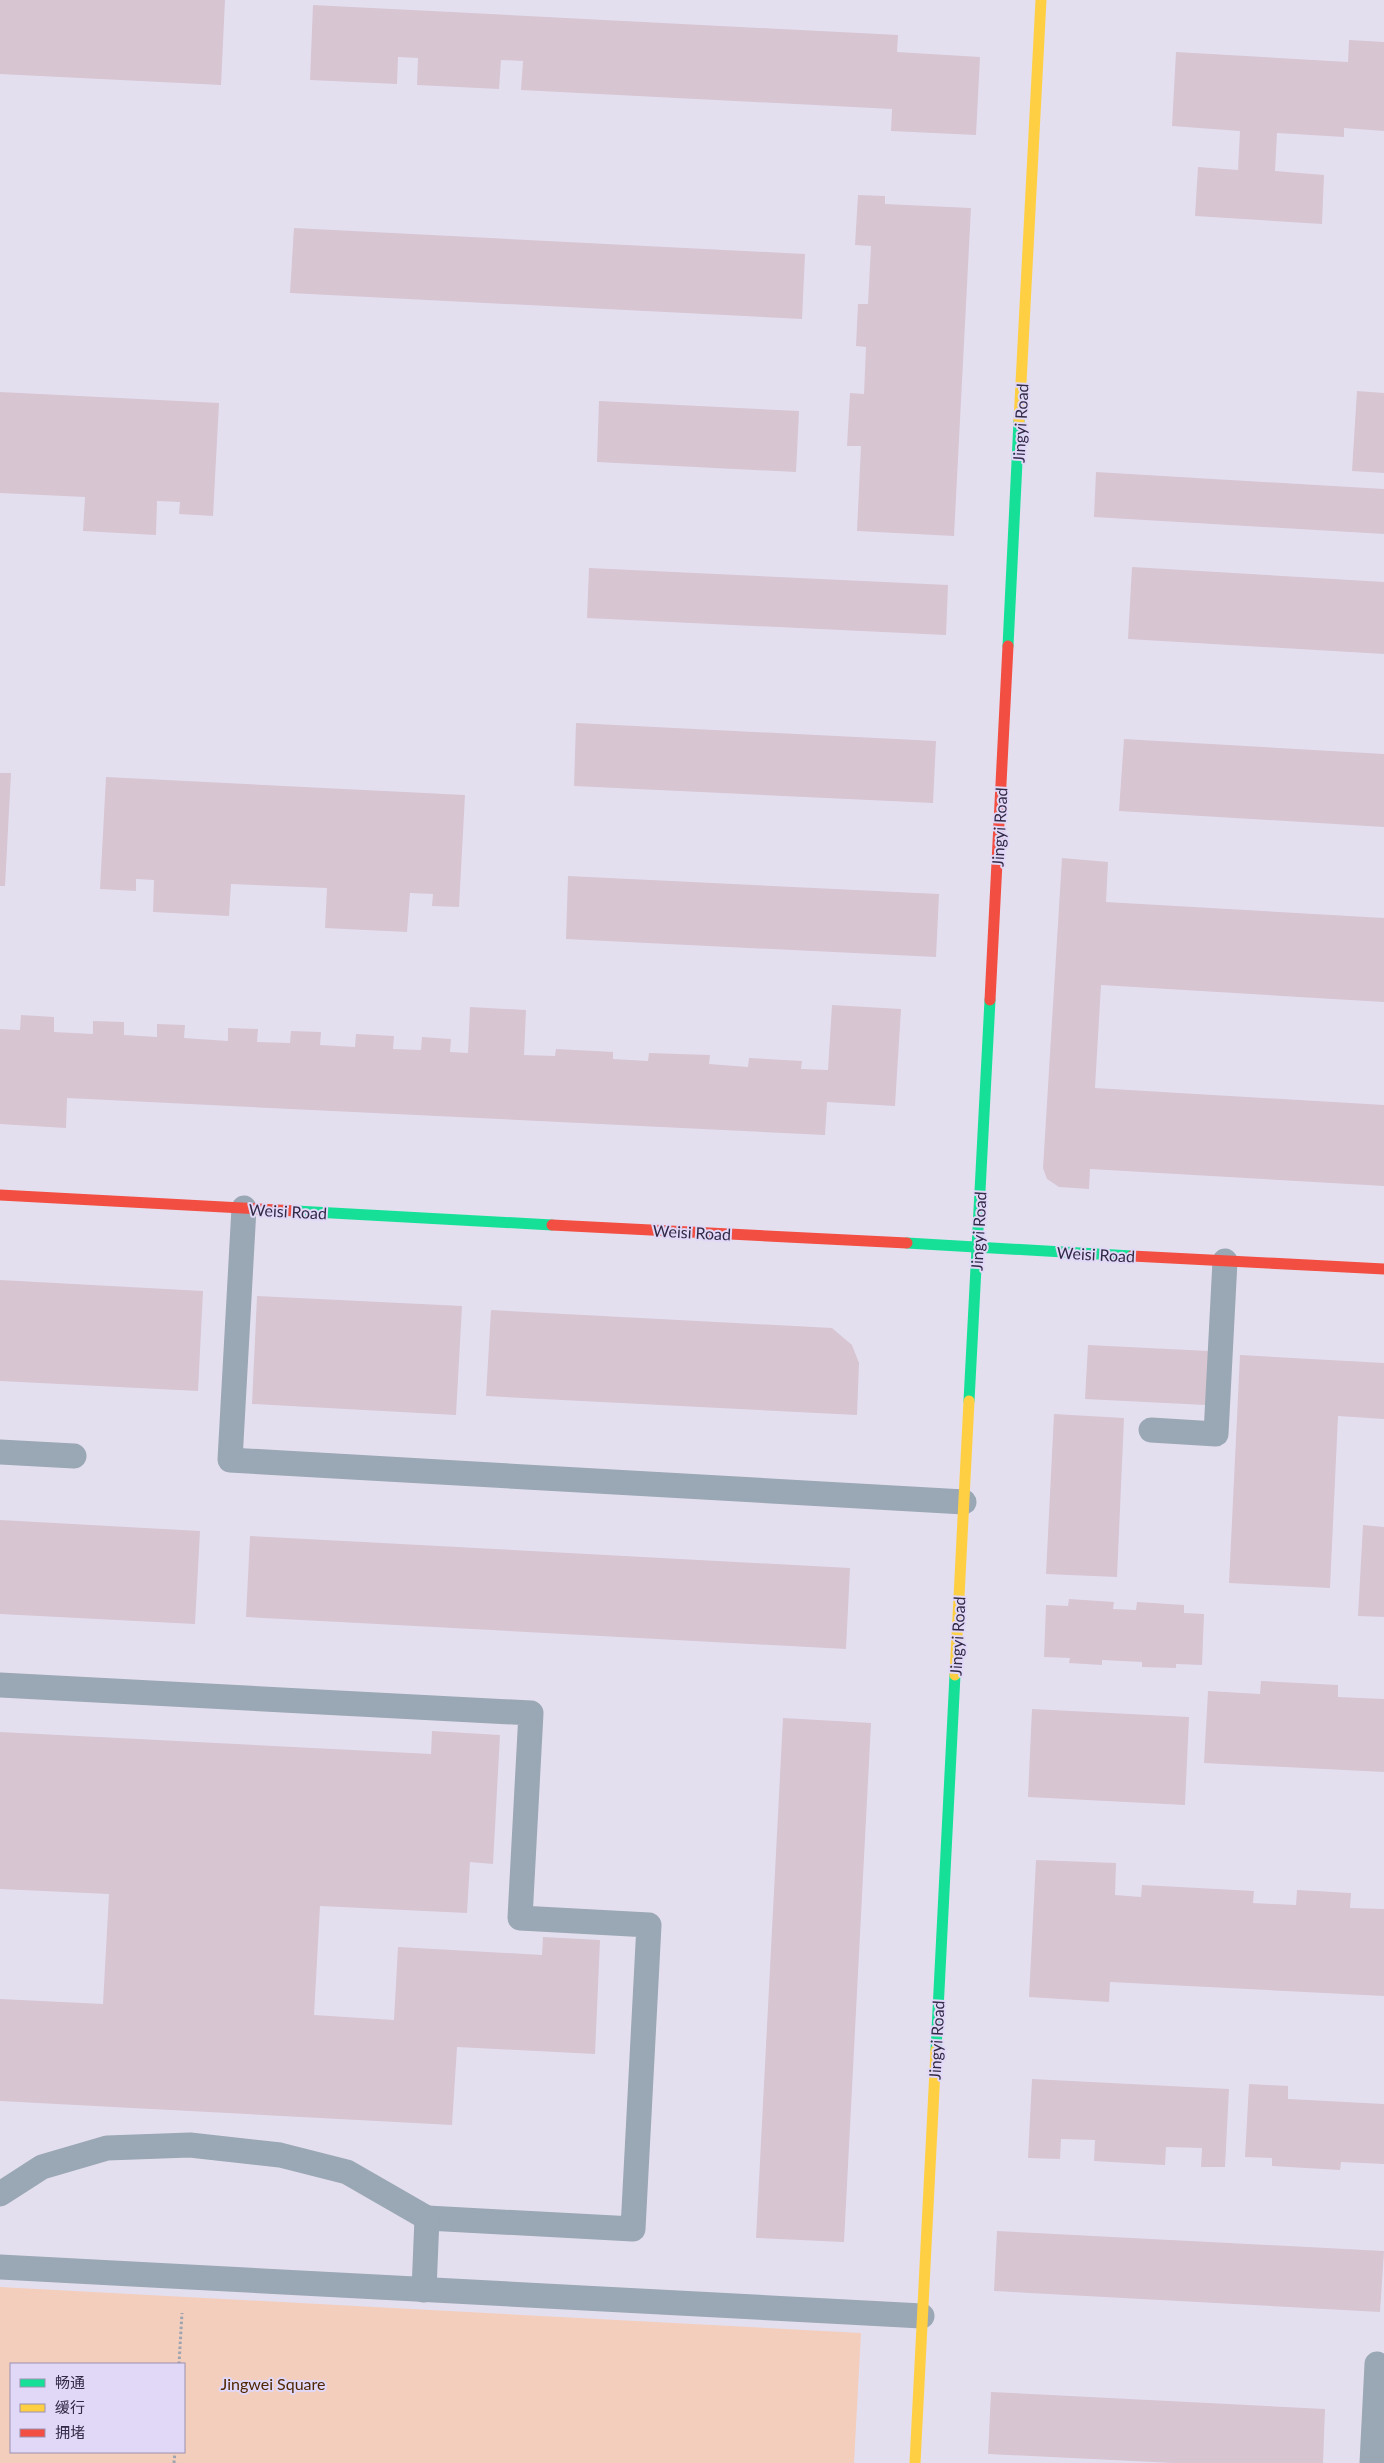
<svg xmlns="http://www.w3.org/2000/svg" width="1384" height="2463" viewBox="0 0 1384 2463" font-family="Lato,'Noto Sans SC',sans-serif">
<rect width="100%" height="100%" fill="#e4dfef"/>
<path fill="#f3cebd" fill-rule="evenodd" d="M0,2287L861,2333L854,2463H0ZM11,2364H184V2452H11Z"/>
<g fill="#d7c5d2">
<path d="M0,0H225L221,85L0,74Z"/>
<path d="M313,5L898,35L897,52L980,57L976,135L891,131L892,109L521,90L523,61L501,60L499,89L417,85L418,58L398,57L397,84L310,80Z"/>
<path d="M1349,40L1384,42V131L1344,128V137L1277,133L1275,171L1324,175L1322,224L1195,216L1198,167L1238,170L1240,131L1172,126L1176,52L1348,62Z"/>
<path d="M858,195L885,196V204L971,208L954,536L857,531L861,446H847L850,393L864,394L866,347L856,346L858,304H868L871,246L855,245Z"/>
<path d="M294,228L805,254L802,319L290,293Z"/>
<path d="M1357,391L1384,393V473L1352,471Z"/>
<path d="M0,392L219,403L213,516L179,514L180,502L157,501L156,535L83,531L85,497L0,493Z"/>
<path d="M599,401L799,411L796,472L597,462Z"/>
<path d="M1096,472L1384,489V534L1094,517Z"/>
<path d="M1132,567L1384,582V654L1128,639Z"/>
<path d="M589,568L948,585L946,635L587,618Z"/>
<path d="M576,723L936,741L933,803L574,786Z"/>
<path d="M1124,739L1384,754V827L1119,811Z"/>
<path d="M0,773H11L5,886H0Z"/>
<path d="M106,777L465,795L459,907L432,906L433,894L410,893L407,932L325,928L327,888L231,884L229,916L153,912L154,880L136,879V891L100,889Z"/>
<path d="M1062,858L1108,862L1106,902L1384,918V1002L1101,985L1095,1088L1384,1105V1186L1090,1169L1089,1189L1059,1187L1047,1179L1043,1168Z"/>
<path d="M568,876L939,894L936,957L566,939Z"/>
<path d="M832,1005L901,1009L895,1106L827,1102L825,1135L67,1098L66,1128L0,1124V1029L20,1030L21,1015L54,1017V1032L93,1034V1021L124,1022V1035L157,1037V1024L185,1025L184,1038L228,1041V1028L258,1029L257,1042L290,1043L291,1031L321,1032L320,1045L355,1047L356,1034L394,1036L393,1049L421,1050L422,1037L451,1039L450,1052L468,1053L470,1007L526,1010L524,1055L555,1056L556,1049L613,1052V1059L648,1061L649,1053L710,1055L709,1064L748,1067L749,1058L802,1061L801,1069L828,1070Z"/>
<path d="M0,1280L203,1291L198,1391L0,1381Z"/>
<path d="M257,1296L462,1306L456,1415L252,1404Z"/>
<path d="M491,1310L832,1328L852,1345L859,1363L857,1415L486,1396Z"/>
<path d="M1088,1345L1209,1351L1206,1405L1085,1399Z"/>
<path d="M1240,1355L1384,1363V1419L1338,1416L1330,1588L1229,1583Z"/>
<path d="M1054,1414L1124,1418L1117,1577L1046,1574Z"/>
<path d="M0,1520L200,1531L195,1624L0,1614Z"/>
<path d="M1363,1525L1384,1527V1617L1358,1616Z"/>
<path d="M250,1536L850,1568L846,1649L246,1617Z"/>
<path d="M1069,1599L1114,1602L1113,1609L1136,1610L1137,1602L1184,1605V1613L1204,1614L1202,1665L1176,1664V1668L1142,1667V1662L1102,1660V1665L1069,1663L1070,1658L1044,1657L1046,1605L1068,1606Z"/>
<path d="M1261,1681L1338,1685V1697L1384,1699V1772L1204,1763L1208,1691L1260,1694Z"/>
<path d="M1032,1709L1189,1717L1185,1805L1028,1797Z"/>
<path d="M783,1718L871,1723L844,2242L756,2238Z"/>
<path d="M432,1731L500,1735L493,1864L470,1862L467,1913L320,1906L314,2015L394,2020L398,1947L542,1955L543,1937L600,1940L595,2054L457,2047L452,2125L0,2101V1999L103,2004L109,1894L0,1889V1732L431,1754Z"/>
<path d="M1036,1860L1116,1863L1115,1895L1141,1897L1142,1885L1254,1891L1253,1903L1296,1905L1297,1890L1351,1893L1350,1908L1384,1909V1996L1110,1982L1109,2002L1029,1997Z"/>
<path d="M1032,2079L1229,2089L1225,2167H1201L1202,2148L1166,2147L1165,2165L1094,2161L1095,2140L1061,2139L1060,2159L1028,2158Z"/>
<path d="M1249,2084L1288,2086V2099L1384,2104V2164L1341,2162L1340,2170L1272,2166V2158L1245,2157Z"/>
<path d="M997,2231L1384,2251L1380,2312L994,2291Z"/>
<path d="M991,2392L1325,2409L1323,2463H1174L988,2454Z"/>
</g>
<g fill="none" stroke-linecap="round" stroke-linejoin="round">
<g stroke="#9da4b0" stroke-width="3" stroke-dasharray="2.5 2.5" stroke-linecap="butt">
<path d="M179,2364L182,2313"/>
<path d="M174,2463L175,2452"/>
</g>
<g stroke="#9aa7b4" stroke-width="25">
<path d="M244,1208L230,1460L964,1502"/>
<path d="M1151,1430L1216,1434L1225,1261"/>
<path d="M0,1452L74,1456"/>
<path d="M0,1685L531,1713L520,1918L649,1925L633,2229L427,2218L424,2290"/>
<path d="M0,2194L42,2167L107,2148L190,2145L280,2155L347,2172L427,2218"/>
<path d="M0,2267L922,2316"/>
<path d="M1372,2463L1377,2364"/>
</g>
<g stroke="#16e098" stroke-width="11">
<path d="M1008,646L1019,421"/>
<path d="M296,1211L552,1225"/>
<path d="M907,1243L1132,1256"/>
<path d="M969,1401L990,1000"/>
<path d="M936,2050L955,1675"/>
</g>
<g stroke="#ffcf43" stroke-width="11">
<path d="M1019,421L1041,0"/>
<path d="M955,1675L969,1401"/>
<path d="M915,2463L936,2050"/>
</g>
<g stroke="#f24e42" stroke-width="11">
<path d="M990,1000L1008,646"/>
<path d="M0,1195L296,1211"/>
<path d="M552,1225L907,1243"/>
<path d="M1132,1256L1384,1269"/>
</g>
</g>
<g text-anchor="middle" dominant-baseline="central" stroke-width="4" stroke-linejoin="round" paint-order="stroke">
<g font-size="16" fill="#322946" stroke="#e0d8f6">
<text transform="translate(1020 423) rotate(-87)">Jingyi Road</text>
<text transform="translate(999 827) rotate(-87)">Jingyi Road</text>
<text transform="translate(288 1211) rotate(3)">Weisi Road</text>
<text transform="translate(978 1231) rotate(-87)">Jingyi Road</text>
<text transform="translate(692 1232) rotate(3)">Weisi Road</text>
<text transform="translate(1096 1254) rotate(3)">Weisi Road</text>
<text transform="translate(957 1636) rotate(-87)">Jingyi Road</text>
<text transform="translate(936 2040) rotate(-87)">Jingyi Road</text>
</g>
<g font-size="16" fill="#502600" stroke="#e0d8f6">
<text x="273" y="2383">Jingwei Square</text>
</g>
</g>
<rect x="10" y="2363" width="175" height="90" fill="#e0d8f6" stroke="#9a92b0"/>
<rect x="20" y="2379" width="25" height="8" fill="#16e098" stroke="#9a92b0"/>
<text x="55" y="2388" font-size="15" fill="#322946">畅通</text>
<rect x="20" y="2404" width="25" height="8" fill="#ffcf43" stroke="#9a92b0"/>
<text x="55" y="2413" font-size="15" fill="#322946">缓行</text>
<rect x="20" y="2429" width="25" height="8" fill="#f24e42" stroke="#9a92b0"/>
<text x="55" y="2438" font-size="15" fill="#322946">拥堵</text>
</svg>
